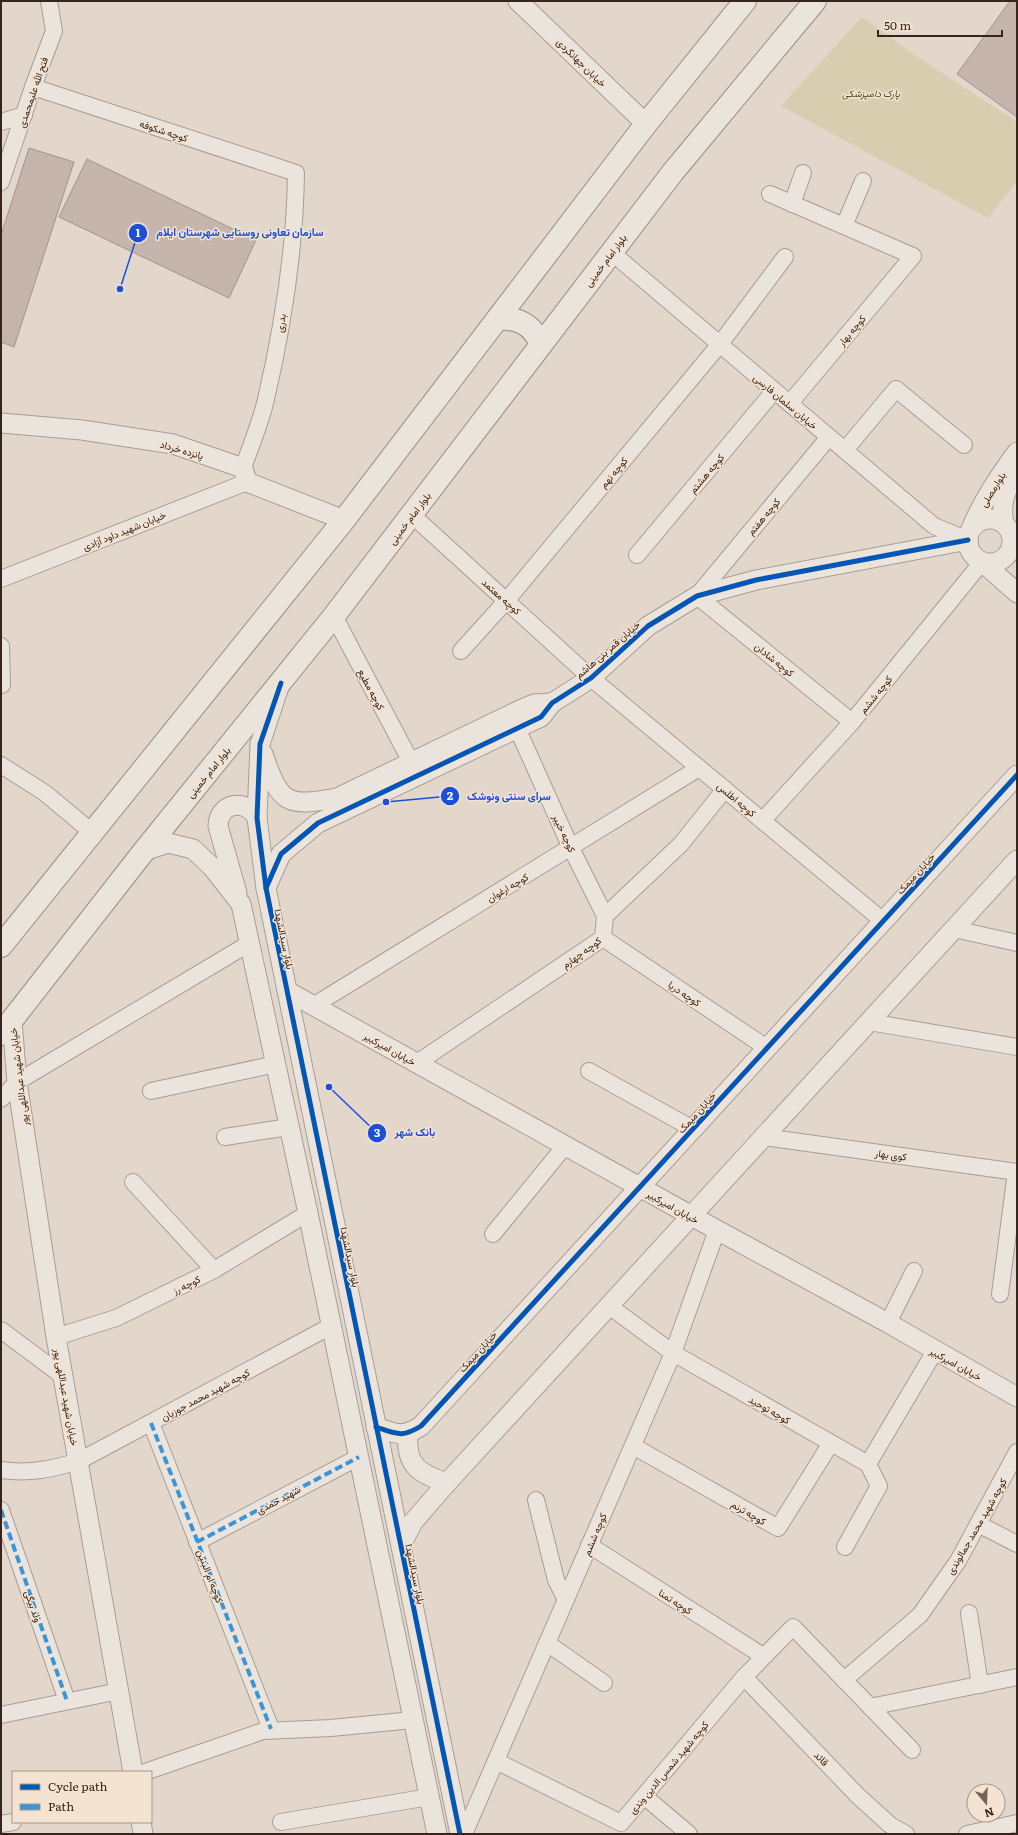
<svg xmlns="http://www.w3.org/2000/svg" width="1018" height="1835" viewBox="0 0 1018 1835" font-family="Literata,Vazirmatn,serif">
<rect width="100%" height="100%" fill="#e3d7cb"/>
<path fill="#d6ceae" d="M862,17L913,54L1017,122V181L988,218L781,106Z"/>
<g fill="#c6b5ac" stroke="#a3938b">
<path d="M1010,1H1017V117L957,74Z"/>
<path d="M29,148L74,162L14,347L1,342V235Z"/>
<path d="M87,159L256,240L229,298L59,217Z"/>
</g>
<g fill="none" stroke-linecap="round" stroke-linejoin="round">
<g stroke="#a89d95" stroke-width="18">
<g id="minor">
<path d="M33,87L296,173C295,248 283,326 266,399C261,422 251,445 243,468"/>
<path d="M1,122L24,115"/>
<path d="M1,182L33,87L54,31L49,1"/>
<path d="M770,194L913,256L790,403"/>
<path d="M792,204L803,173"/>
<path d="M844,226L863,181"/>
<path d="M611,252L934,526L968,540"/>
<path d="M829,437L697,596L852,722"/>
<path d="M845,450L896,389L964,445"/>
<path d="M412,515L591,678L883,921"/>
<path d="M637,555L774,391"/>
<path d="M1,579L247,482"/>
<path d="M334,616L411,762"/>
<path d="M1,646L2,685"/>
<path d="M461,651L507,600L720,344L785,257"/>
<path d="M517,728L571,848L605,916"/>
<path d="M1,765L45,793L93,833"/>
<path d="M763,820L852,722L982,562"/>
<path d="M954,929L1017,943"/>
<path d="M603,938L767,1048"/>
<path d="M313,1006L699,768"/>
<path d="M869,1022L1017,1047"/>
<path d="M417,1063L603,938L605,916L681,844L725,789"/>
<path d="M589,1071L693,1129"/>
<path d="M151,1091L276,1064"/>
<path d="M1,1099L17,1082L250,943"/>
<path d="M225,1137L289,1127"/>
<path d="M764,1137L1017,1172"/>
<path d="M133,1182L214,1270"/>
<path d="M493,1234L565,1146"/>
<path d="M1000,1294L1016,1172"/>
<path d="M609,1306L673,1353L868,1464"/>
<path d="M888,1323L914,1271"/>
<path d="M1,1330L64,1377"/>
<path d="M56,1337L116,1318L214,1270L308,1213"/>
<path d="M151,1423L271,1729"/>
<path d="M633,1446L778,1528L831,1443"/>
<path d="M1,1470C29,1474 53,1469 79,1461L331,1326"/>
<path d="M536,1500L556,1580L566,1600"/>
<path d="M1,1510L67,1701"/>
<path d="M978,1524L1017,1544"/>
<path d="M197,1542L359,1457"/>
<path d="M589,1545L763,1656"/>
<path d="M845,1547L879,1486L868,1464L935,1351"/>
<path d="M969,1613L980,1685"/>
<path d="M547,1643L604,1683"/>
<path d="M744,1677L857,1795L890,1825L906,1834"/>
<path d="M844,1680L920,1615L958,1561L1017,1452"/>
<path d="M870,1707L1017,1677"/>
<path d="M1,1715L119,1691"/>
<path d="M496,1761L621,1823L744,1677L793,1627L912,1750"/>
<path d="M145,1772L263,1731L331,1728L413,1720"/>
<path d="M644,1796L689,1834"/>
<path d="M281,1822L429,1797"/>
<path d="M1,1824L13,1822"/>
<path d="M464,1834L673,1353L717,1230"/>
<path d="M967,1834L1017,1823"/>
</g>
</g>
<g stroke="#a89d95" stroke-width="21">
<g id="tertiary">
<path d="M518,1L646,124"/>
<path d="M1,423L82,430L173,444L243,468L247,482L344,520"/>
<circle cx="990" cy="541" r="22"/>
<path d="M1004,523C1000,504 1005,489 1017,474"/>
<path d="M971,529C983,500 999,477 1017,452"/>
<path d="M982,562L1017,593"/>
<path d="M279,687L260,744L257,818L266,888L460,1834"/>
<path d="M263,754C280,804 286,807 337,798L520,710L534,704L552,703"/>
<path d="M144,851L168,843L193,849L212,867L241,904L308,1213L437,1834"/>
<path d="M266,888L281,854L318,823L541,717L552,703L591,678L648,626L697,596L756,580L968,540"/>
<path d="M237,893L218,826C219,802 246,798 257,818"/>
<path d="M287,991L717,1230L888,1323L1017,1397"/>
<path d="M12,1021L17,1082L56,1337L133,1772"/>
<path d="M376,1427C397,1434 402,1438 421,1426L1017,775"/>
<path d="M408,1434C405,1466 420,1474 447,1483"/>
<path d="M401,1545L413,1522L445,1485L1017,860"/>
<path d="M141,1822L143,1834"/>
</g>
</g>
<g stroke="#988c85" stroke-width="24">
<g id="secondary">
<path d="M498,319C519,317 532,325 541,344"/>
<path d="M1,946L344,520L646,124L745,1"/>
<path d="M1,1034L144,851L334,616L673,172L815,1"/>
</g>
</g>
<use href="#minor" stroke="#ebe4dd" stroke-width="16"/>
<use href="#tertiary" stroke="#ebe4dd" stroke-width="19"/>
<use href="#secondary" stroke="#ebe4dd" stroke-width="22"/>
<g stroke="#3e95d5" stroke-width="4" stroke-dasharray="8 4" stroke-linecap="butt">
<path d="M151,1423L271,1729"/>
<path d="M1,1510L67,1701"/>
<path d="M197,1542L359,1457"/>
</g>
<g stroke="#f4e3d1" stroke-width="8">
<g id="cycleway">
<path d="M281,683L260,744L257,818L266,888L460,1834"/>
<path d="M266,888L281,854L318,823L541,717L552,703L591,678L648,626L697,596L756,580L968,540"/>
<path d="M376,1427C397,1434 402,1438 421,1426L1017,775"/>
</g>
</g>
<use href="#cycleway" stroke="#0057b8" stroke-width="5"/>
</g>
<g text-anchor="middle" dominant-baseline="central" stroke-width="3" stroke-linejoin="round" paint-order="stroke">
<g font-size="10" fill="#36241d" stroke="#f4e3d1">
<text transform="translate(582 62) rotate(44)">خیابان جهانگردی</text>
<text transform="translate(32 92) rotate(-71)">فتح الله علیمحمدی</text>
<text transform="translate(164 130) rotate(18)">کوچه شکوفه</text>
<text transform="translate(605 260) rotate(-53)">بلوار امام خمینی</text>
<text transform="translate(280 323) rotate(-81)">بدری</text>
<text transform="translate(851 330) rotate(-50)">کوچه بهار</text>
<text transform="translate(786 401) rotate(40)">خیابان سلمان فارسی</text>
<text transform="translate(182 449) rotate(16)">پانزده خرداد</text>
<text transform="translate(613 472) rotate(-50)">کوچه نهم</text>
<text transform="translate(706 473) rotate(-50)">کوچه هشتم</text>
<text transform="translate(992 489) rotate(-58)">بلوارمصلی</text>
<text transform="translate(763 516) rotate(-50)">کوچه هفتم</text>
<text transform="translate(409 518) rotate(-53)">بلوار امام خمینی</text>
<text transform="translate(124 530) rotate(-22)">خیابان شهید داود آزادی</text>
<text transform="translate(502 596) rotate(42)">کوچه معتمد</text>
<text transform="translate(607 649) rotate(-41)">خیابان قمر بنی هاشم</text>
<text transform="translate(775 659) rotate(39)">کوچه شادان</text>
<text transform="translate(372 689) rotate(62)">کوچه مطیع</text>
<text transform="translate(875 694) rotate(-51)">کوچه ششم</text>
<text transform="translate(208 772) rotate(-51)">بلوار امام خمینی</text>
<text transform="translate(737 799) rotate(40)">کوچه اطلس</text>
<text transform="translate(565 833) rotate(65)">کوچه خیبر</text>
<text transform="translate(915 873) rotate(-48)">خیابان میمک</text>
<text transform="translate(507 887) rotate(-31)">کوچه ارغوان</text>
<text transform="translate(285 939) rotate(78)">بلوار سیدالشهدا</text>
<text transform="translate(581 952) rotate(-36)">کوچه چهارم</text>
<text transform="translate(685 993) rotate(34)">کوچه دریا</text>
<text transform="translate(390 1048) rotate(29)">خیابان امیرکبیر</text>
<text transform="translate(18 1077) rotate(-97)">خیابان شهید عبداللهی پور</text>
<text transform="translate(696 1112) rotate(-48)">خیابان میمک</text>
<text transform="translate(891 1154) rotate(8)">کوی بهار</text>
<text transform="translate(673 1206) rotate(29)">خیابان امیرکبیر</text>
<text transform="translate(351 1257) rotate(78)">بلوار سیدالشهدا</text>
<text transform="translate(186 1284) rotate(-26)">کوچه رز</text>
<text transform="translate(477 1351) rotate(-48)">خیابان میمک</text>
<text transform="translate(956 1363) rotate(29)">خیابان امیرکبیر</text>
<text transform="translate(205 1394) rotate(-28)">کوچه شهید محمد جوزیان</text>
<text transform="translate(67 1397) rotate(80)">خیابان شهید عبداللهی پور</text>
<text transform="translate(770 1409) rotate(30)">کوچه توحید</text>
<text transform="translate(278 1499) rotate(-28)">شهید حمدی</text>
<text transform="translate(749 1512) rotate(30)">کوچه ترنم</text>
<text transform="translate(976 1526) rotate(-60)">کوچه شهید محمد جمالوندی</text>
<text transform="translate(594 1534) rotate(-67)">کوچه ششم</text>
<text transform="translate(416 1574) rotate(78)">بلوار سیدالشهدا</text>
<text transform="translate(211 1576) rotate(69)">کوچه ام البنین</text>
<text transform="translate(676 1601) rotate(33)">کوچه تمنا</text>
<text transform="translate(34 1606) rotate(71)">ولد بیگی</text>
<text transform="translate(822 1758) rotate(46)">قائد</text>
<text transform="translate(668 1767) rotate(-50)">کوچه شهید شمس الدین وندی</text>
</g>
<g font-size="10" font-style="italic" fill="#505224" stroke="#f4e3d1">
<text x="871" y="92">پارک دامپزشکی</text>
</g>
</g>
<path fill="none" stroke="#1d4ed8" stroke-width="1.5" d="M120 289L138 233M386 802L450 796M329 1087L377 1133"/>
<g fill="#1d4ed8" stroke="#f4e3d1" stroke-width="1.5">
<circle cx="120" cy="289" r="4"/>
<circle cx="386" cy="802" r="4"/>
<circle cx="329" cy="1087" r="4"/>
<circle cx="138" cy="233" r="10"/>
<circle cx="450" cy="796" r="10"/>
<circle cx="377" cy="1133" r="10"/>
</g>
<g font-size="12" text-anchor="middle" font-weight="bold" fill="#fff">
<text x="138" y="237">1</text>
<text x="450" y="800">2</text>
<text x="377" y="1137">3</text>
</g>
<g font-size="11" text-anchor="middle" font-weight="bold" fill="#1d4ed8" stroke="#f4e3d1" stroke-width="3" stroke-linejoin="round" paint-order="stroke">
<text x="240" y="236">سازمان تعاونی روستایی شهرستان ایلام</text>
<text x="509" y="800">سرای سنتی ونوشک</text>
<text x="415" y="1136">بانک شهر</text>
</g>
<rect width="1018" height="1835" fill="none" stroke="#36241d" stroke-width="4"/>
<rect x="12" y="1771" width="140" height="52" fill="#f4e3d1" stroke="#a89789"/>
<rect x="20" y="1784" width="20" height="6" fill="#0057b8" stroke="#a89789"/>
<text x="48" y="1791" font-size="12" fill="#36241d">Cycle path</text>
<rect x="20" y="1804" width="20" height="6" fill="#3e95d5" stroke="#a89789"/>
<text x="48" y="1811" font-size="12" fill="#36241d">Path</text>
<g transform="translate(986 1803) rotate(161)"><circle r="19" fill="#f4e3d1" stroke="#a89789"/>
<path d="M0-3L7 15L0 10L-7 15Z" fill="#73635a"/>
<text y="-6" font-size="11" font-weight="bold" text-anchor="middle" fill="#36241d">N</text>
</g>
<path d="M878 30v6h124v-6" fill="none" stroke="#36241d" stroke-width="2"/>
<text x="884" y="30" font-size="12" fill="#36241d" stroke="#f4e3d1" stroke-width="3" paint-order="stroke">50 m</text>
</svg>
